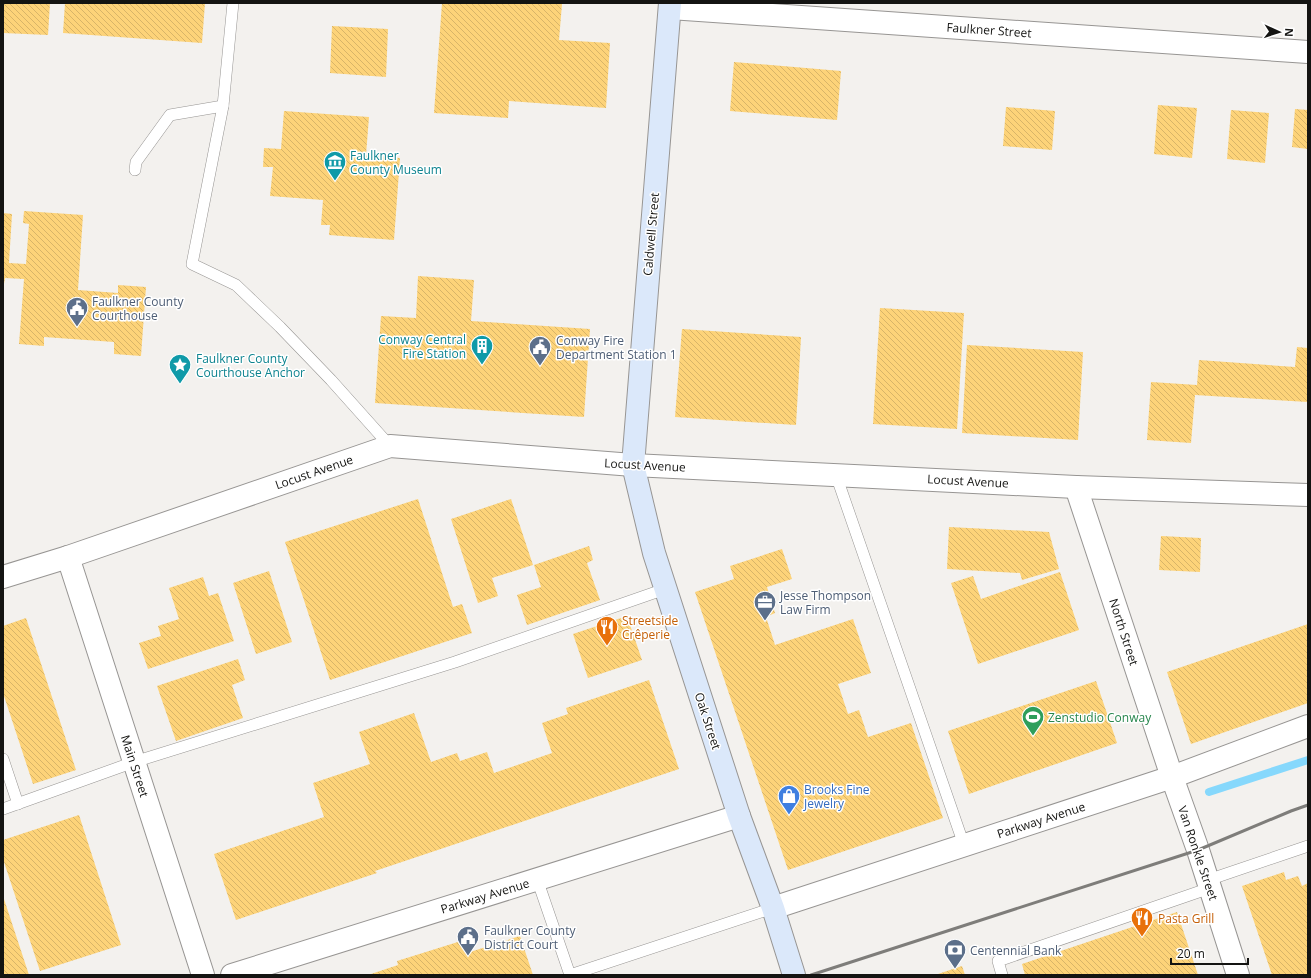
<svg xmlns="http://www.w3.org/2000/svg" width="1311" height="978" viewBox="0 0 1311 978" font-family="'Open Sans',sans-serif">
<defs>
<pattern id="building-back-hatch" width="6" height="6" patternUnits="userSpaceOnUse"><rect width="6" height="6" fill="#fdd379"/><path d="M-1 5l2 2M0 0l6 6M5-1l2 2" fill="none" stroke="#d8b468"/></pattern>
</defs>
<rect width="100%" height="100%" fill="#f3f1ee"/>
<g fill="none" stroke-linecap="round" stroke-linejoin="round">
<path stroke="#86d8fc" stroke-width="8" d="M1209,792L1308,760"/>
</g>
<g fill="url(#building-back-hatch)">
<path d="M3,3H50L48,35L3,33Z"/>
<path d="M65,3H205L202,43L63,33Z"/>
<path d="M442,3H542L562,4L559,40L610,43L606,108L509,101L508,118L434,113Z"/>
<path d="M332,26L388,29L386,77L330,73Z"/>
<path d="M734,62L841,71L837,120L730,111Z"/>
<path d="M1158,105L1197,108L1192,158L1154,154Z"/>
<path d="M1006,107L1055,111L1052,150L1003,146Z"/>
<path d="M1295,109L1308,110V149L1292,147Z"/>
<path d="M1231,110L1269,113L1265,163L1227,159Z"/>
<path d="M284,111L369,117L366,155L400,158L394,240L329,235L330,225H321L323,200L270,196L273,167H263L264,148L281,149Z"/>
<path d="M24,211L83,215L78,290L118,293V285L146,287L141,356L114,354V342L44,337V346L19,344L24,279L5,278L4,284H3V213L12,214L9,263L26,264L29,224L23,223Z"/>
<path d="M418,276L474,280L471,321L590,329L584,417L375,403L381,316L416,318Z"/>
<path d="M880,308L964,313L957,429L873,424Z"/>
<path d="M682,329L801,337L796,425L675,417Z"/>
<path d="M967,345L1083,352L1078,440L962,433Z"/>
<path d="M1297,347L1308,348V402L1195,395L1191,443L1147,440L1151,382L1197,385L1199,360L1295,367Z"/>
<path d="M418,499L453,607L462,604L472,633L330,680L285,542Z"/>
<path d="M511,499L533,565L492,578L498,596L478,603L451,519Z"/>
<path d="M949,527L1049,532L1059,569L1022,580L1020,573L947,569Z"/>
<path d="M1161,536L1201,538L1200,572L1159,570Z"/>
<path d="M589,546L593,560L587,563L600,600L527,625L517,595L541,587L534,565Z"/>
<path d="M782,549L792,579L767,587L775,613L766,617L775,645L853,619L871,673L838,684L848,714L859,710L868,737L911,723L943,818L788,870L695,592L734,579L730,566Z"/>
<path d="M269,571L292,642L256,654L233,583Z"/>
<path d="M1060,572L1079,630L978,664L951,583L973,576L981,599Z"/>
<path d="M203,577L209,596L218,593L234,641L148,669L139,643L161,636L158,626L179,619L169,588Z"/>
<path d="M627,616L642,660L588,678L573,634Z"/>
<path d="M26,618L76,770L33,784L3,693V626Z"/>
<path d="M1308,624V703L1191,744L1167,672Z"/>
<path d="M238,659L245,680L232,685L243,718L176,741L157,686Z"/>
<path d="M649,680L679,769L375,871L377,873L236,920L214,854L324,817L313,783L370,764L359,732L414,713L431,762L457,753L460,761L487,752L494,773L552,753L542,723L568,714L566,708Z"/>
<path d="M1096,681L1117,743L969,794L948,731Z"/>
<path d="M79,815L121,945L40,971L3,859V840Z"/>
<path d="M1284,872L1286,880L1298,876L1302,886L1308,883V975H1272L1242,886Z"/>
<path d="M3,897V896L29,975H3Z"/>
<path d="M1177,912L1198,975H1025L1022,964Z"/>
<path d="M520,936L533,975H368L398,965L397,961L461,941L467,953Z"/>
<path d="M962,966L965,975H935Z"/>
</g>
<g fill="none" stroke-linecap="round" stroke-linejoin="round">
<g stroke="#979593" stroke-width="12">
<g id="lane">
<path d="M233,3L223,106L192,264L236,285L280,327L331,380L390,446"/>
<path d="M135,170L136,162L170,115L223,106"/>
<path d="M836,475L964,845"/>
<path d="M3,759L18,804"/>
<path d="M3,809L134,762L455,662L665,589"/>
<path d="M537,879L570,975L773,908"/>
<path d="M1208,880L1308,846"/>
<path d="M1002,975L998,961L1210,888"/>
</g>
</g>
<g stroke="#979593" stroke-width="24">
<g id="street">
<path d="M670,8L1308,52"/>
<path d="M1076,487L1172,777L1198,850L1238,975"/>
<path d="M68,557L203,975"/>
<path d="M3,577L68,557L390,446L633,465L1076,487L1308,495"/>
<path d="M773,908L1172,777L1308,726"/>
<path d="M232,975L739,816"/>
</g>
</g>
<g stroke="#979593" stroke-width="24">
<path id="secondary" d="M670,3L633,465L654,553L739,816L773,908L794,975"/>
</g>
<use href="#lane" stroke="#fff" stroke-width="11"/>
<use href="#street" stroke="#fff" stroke-width="22"/>
<use href="#secondary" stroke="#dbe8fa" stroke-width="22"/>
<path stroke="#7e7d7a" stroke-width="3" d="M811,975L1198,850L1291,811L1308,805"/>
</g>
<defs>
<g id="museum-pin" transform="scale(1.15)"><path d="M0 17L-7.5 6A9.5 9.5 0 1 1 7.5 6Z" fill="#0f9aa8" stroke="#fff"/><path d="M0-6L6-3V-2H-6V-3ZM-5-1h2V3h-2ZM-1-1h2V3h-2ZM3-1h2V3H3ZM-6 4H6V6H-6Z" fill="#fff"/></g>
<g id="civic-pin" transform="scale(1.15)"><path d="M0 17L-7.5 6A9.5 9.5 0 1 1 7.5 6Z" fill="#5c6f8a" stroke="#fff"/><path d="M-.6-6.5H3V-4.5H.6V-3L4-1V1h2V6H-6V1h2V-1L-.6-3ZM-1.2 2.5V6h2.4V2.5Z" fill="#fff"/></g>
<g id="building-pin" transform="scale(1.15)"><path d="M0 17L-7.5 6A9.5 9.5 0 1 1 7.5 6Z" fill="#0f9aa8" stroke="#fff"/><path d="M-4-6H4V6H1V3H-1V6H-4ZM-2.5-4.3h1.7v1.8h-1.7ZM.8-4.3h1.7v1.8H.8ZM-2.5-1h1.7V.8h-1.7ZM.8-1h1.7V.8H.8Z" fill="#fff"/></g>
<g id="sight-pin" transform="scale(1.15)"><path d="M0 17L-7.5 6A9.5 9.5 0 1 1 7.5 6Z" fill="#0f9aa8" stroke="#fff"/><path d="M0-6L1.8-2.2L6-1.7L2.9 1.2L3.7 5.4L0 3.3L-3.7 5.4L-2.9 1.2L-6-1.7L-1.8-2.2Z" fill="#fff"/></g>
<g id="office-pin" transform="scale(1.15)"><path d="M0 17L-7.5 6A9.5 9.5 0 1 1 7.5 6Z" fill="#5c6f8a" stroke="#fff"/><path d="M-6-3h4V-5.5h4V-3h4V5H-6ZM-1-4.5V-3h2v-1.5ZM-6 0V1H6V0Z" fill="#fff"/></g>
<g id="restaurant-pin" transform="scale(1.15)"><path d="M0 17L-7.5 6A9.5 9.5 0 1 1 7.5 6Z" fill="#e8710a" stroke="#fff"/><path d="M-5-6h1v4h1v-4h1v4h1v-4h1v5L-1.5 .5V6h-2V.5L-5-1ZM5-6V6H3V1.5H1.5Q1.5-4 5-6Z" fill="#fff"/></g>
<g id="stadium-pin" transform="scale(1.15)"><path d="M0 17L-7.5 6A9.5 9.5 0 1 1 7.5 6Z" fill="#2e9e5b" stroke="#fff"/><path d="M0-5a6.5 5 0 1 0 0 10a6.5 5 0 1 0 0-10ZM-3.5-1.8h7v3.6h-7Z" fill="#fff"/></g>
<g id="shop-pin" transform="scale(1.15)"><path d="M0 17L-7.5 6A9.5 9.5 0 1 1 7.5 6Z" fill="#3f7fe0" stroke="#fff"/><path d="M-5-2.5h2.3a2.7 3.5 0 0 1 5.4 0H5L5.5 6h-11ZM-1.5-2.5h3a1.5 2.3 0 0 0-3 0Z" fill="#fff"/></g>
<g id="bank-pin" transform="scale(1.15)"><path d="M0 17L-7.5 6A9.5 9.5 0 1 1 7.5 6Z" fill="#5c6f8a" stroke="#fff"/><path d="M-6-4H6V4H-6ZM0-2.3a2.3 2.3 0 1 0 0 4.6a2.3 2.3 0 1 0 0-4.6Z" fill="#fff"/></g>
</defs>
<g fill-rule="evenodd">
<use href="#museum-pin" x="335" y="162"/>
<use href="#civic-pin" x="77" y="308"/>
<use href="#building-pin" x="482" y="346"/>
<use href="#civic-pin" x="540" y="347"/>
<use href="#sight-pin" x="180" y="365"/>
<use href="#office-pin" x="765" y="602"/>
<use href="#restaurant-pin" x="607" y="627"/>
<use href="#stadium-pin" x="1033" y="717"/>
<use href="#shop-pin" x="789" y="796"/>
<use href="#restaurant-pin" x="1142" y="918"/>
<use href="#civic-pin" x="468" y="937"/>
<use href="#bank-pin" x="955" y="950"/>
</g>
<g text-anchor="middle" dominant-baseline="central" stroke-width="3" stroke-linejoin="round" paint-order="stroke">
<g font-size="12" fill="#141412" stroke="#fff">
<text transform="translate(989 30) rotate(4)">Faulkner Street</text>
<text transform="translate(651 234) rotate(-85)">Caldwell Street</text>
<text transform="translate(645 465) rotate(3)">Locust Avenue</text>
<text transform="translate(314 472) rotate(-19)">Locust Avenue</text>
<text transform="translate(968 481) rotate(3)">Locust Avenue</text>
<text transform="translate(1124 632) rotate(72)">North Street</text>
<text transform="translate(708 721) rotate(72)">Oak Street</text>
<text transform="translate(135 766) rotate(72)">Main Street</text>
<text transform="translate(1041 820) rotate(-18)">Parkway Avenue</text>
<text transform="translate(1198 853) rotate(71)">Van Ronkle Street</text>
<text transform="translate(485 896) rotate(-17)">Parkway Avenue</text>
</g>
<g font-size="12" fill="#0d838f" stroke="#fff" text-anchor="start">
<text x="350" y="155">Faulkner<tspan x="350" dy="14">County Museum</tspan></text>
<text x="466" y="339" text-anchor="end">Conway Central<tspan x="466" dy="14">Fire Station</tspan></text>
<text x="196" y="358">Faulkner County<tspan x="196" dy="14">Courthouse Anchor</tspan></text>
</g>
<g font-size="12" fill="#4e5e75" stroke="#fff" text-anchor="start">
<text x="92" y="301">Faulkner County<tspan x="92" dy="14">Courthouse</tspan></text>
<text x="556" y="340">Conway Fire<tspan x="556" dy="14">Department Station 1</tspan></text>
<text x="780" y="595">Jesse Thompson<tspan x="780" dy="14">Law Firm</tspan></text>
<text x="484" y="930">Faulkner County<tspan x="484" dy="14">District Court</tspan></text>
<text x="970" y="950">Centennial Bank</text>
</g>
<g font-size="12" fill="#c56008" stroke="#fff" text-anchor="start">
<text x="622" y="620">Streetside<tspan x="622" dy="14">Crêperie</tspan></text>
<text x="1158" y="918">Pasta Grill</text>
</g>
<g font-size="12" fill="#27864d" stroke="#fff" text-anchor="start">
<text x="1048" y="717">Zenstudio Conway</text>
</g>
<g font-size="12" fill="#366cbe" stroke="#fff" text-anchor="start">
<text x="804" y="789">Brooks Fine<tspan x="804" dy="14">Jewelry</tspan></text>
</g>
</g>
<rect width="1311" height="978" fill="none" stroke="#141412" stroke-width="8"/>
<g transform="translate(1279 32) rotate(93)" stroke="#ffffff" stroke-width="3" paint-order="stroke">
<path d="M0-3L7 15L0 10L-7 15Z" fill="#141412"/>
<text y="-6" font-size="11" font-weight="bold" text-anchor="middle" fill="#141412">N</text>
</g>
<path d="M1171 958v6h77v-6" fill="none" stroke="#141412" stroke-width="2"/>
<text x="1177" y="958" font-size="12" fill="#141412" stroke="#ffffff" stroke-width="3" paint-order="stroke">20 m</text>
</svg>
